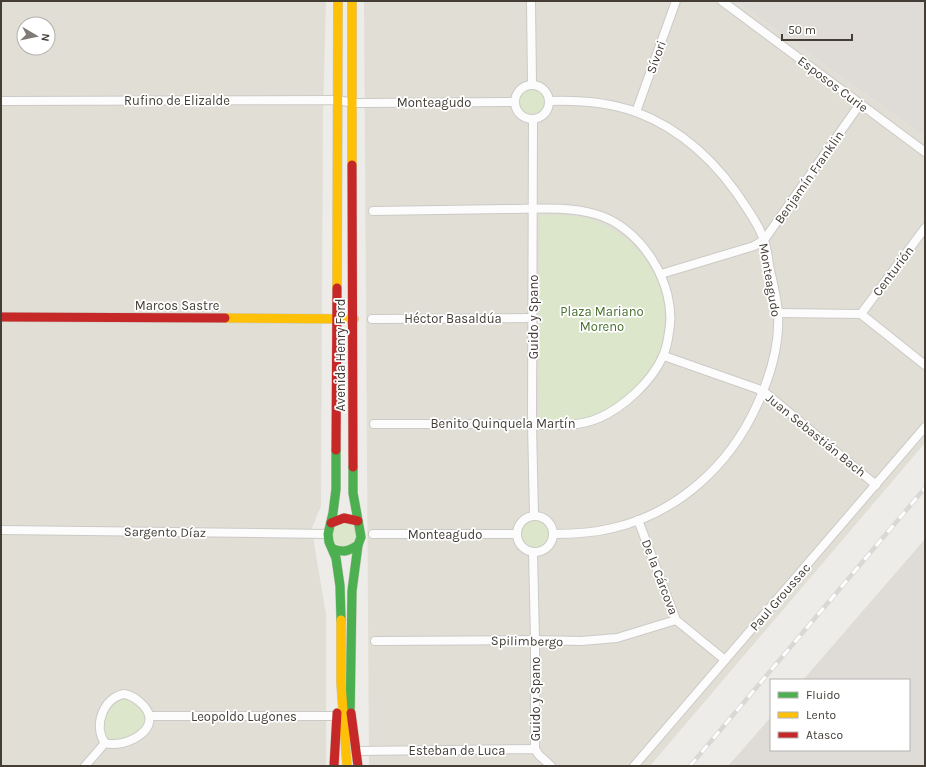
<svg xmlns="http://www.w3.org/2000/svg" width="926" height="767" viewBox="0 0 926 767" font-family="Karla,sans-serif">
<rect width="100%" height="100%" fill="#eeece9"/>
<g fill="#e1ded6" fill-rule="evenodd">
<path d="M1,1H326L323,112L321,506L312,528L315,549L326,614V766H1ZM24,24H48V48H24Z"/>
<path d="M364,1H736L925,137V443L650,766H369Z"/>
</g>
<g fill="#dfdcd8">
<path d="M736,1H925V137Z"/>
<path d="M925,539V766H728L771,717V750H909V680H803Z"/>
</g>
<g fill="#dce6cb">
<circle cx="532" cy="102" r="13"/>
<path d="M540,215C561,215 583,214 602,224C634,239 660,269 664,305C665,311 664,318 664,324C663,335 663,346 658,357C648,384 614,410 587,419C572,424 555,422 539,422Z"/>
<circle cx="535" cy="534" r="13"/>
<circle cx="344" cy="534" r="12"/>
<path d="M122,698C136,699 145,709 146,723C136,734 126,741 110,740C99,735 104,716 109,707C111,703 118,700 122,698Z"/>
</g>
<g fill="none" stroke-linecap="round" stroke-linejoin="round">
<g stroke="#cccac6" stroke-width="10">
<g id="street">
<path d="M531,1L532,84"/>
<path d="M722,1L925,152"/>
<circle cx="532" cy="102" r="17"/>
<path d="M1,101L338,100L353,103H365L515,102"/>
<path d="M550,101C579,100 608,102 636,112C684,130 721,167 748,210C754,219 761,230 764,241C767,249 768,257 769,265C772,281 777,297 778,313C780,345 770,377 757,405C730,465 678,513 613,528C593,533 574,534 554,534"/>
<path d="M636,112L676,1"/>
<path d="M533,119L532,424L534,515"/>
<path d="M373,211C417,210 462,210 506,209C535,209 567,206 595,214C641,226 678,286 669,332C668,340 666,349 663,356C652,381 624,407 599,418C574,429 545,424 518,424C470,424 422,424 374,424"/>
<path d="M661,274L754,246L764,240L860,104"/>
<path d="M778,313L861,314L925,365"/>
<path d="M861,314L925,228"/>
<path d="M372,319L533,318"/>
<path d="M664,356L758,389L767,394L876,485"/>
<circle cx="535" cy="534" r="18"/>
<path d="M638,520L676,620L725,660"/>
<path d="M1,530L328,534"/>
<path d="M373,534H517"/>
<path d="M533,552L535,640V749"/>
<path d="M375,641L535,640L581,641L617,638L676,620"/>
<path d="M124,694C132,695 137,699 143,705C165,728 126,749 105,743C93,726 103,698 124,694Z"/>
<path d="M150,716H337"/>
<path d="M357,751L535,749L539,755L551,766"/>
<path d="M85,766L105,743"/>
<path d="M634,766L925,427"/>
</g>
</g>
<g stroke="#ccc9c0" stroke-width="10">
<g id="fast">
<path d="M336,450V489L333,513L328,534L329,542L336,558L340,586L341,620"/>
<path d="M333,549C343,553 349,551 358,545"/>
<path d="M350,719L352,591L358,545L361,537L353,493V467"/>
</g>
</g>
<g stroke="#ccc9c0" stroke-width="10">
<g id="slow">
<path d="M352,1V165"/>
<path d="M337,288L338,1"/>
<path d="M225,318L354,319"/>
<path d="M341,620V683L347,766"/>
</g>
</g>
<g stroke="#ccc9c0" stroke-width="10">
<g id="jam">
<path d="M352,165L353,467"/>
<path d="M1,317L225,318"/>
<path d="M336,450L337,288"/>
<path d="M331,523L344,518L358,521"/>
<path d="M351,713L358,766"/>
<path d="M334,766L337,713"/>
</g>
</g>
<use href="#street" stroke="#fcfcfc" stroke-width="8"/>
<use href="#fast" stroke="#4caf50" stroke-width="9"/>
<use href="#slow" stroke="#ffc107" stroke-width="9"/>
<use href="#jam" stroke="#c62828" stroke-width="9"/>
<g stroke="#d8d8d7" stroke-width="4.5">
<path id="rail" d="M690,766L925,488"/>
</g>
<use href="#rail" stroke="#fff" stroke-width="3" stroke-dasharray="9" stroke-linecap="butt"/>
</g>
<g text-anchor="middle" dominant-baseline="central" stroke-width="3.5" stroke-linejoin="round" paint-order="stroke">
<g font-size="13" fill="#433d36" stroke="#fff">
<text transform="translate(656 57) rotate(-70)">Sívori</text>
<text transform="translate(833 84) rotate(37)">Esposos Curie</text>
<text x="177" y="100">Rufino de Elizalde</text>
<text x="434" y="102">Monteagudo</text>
<text transform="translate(809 177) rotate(-55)">Benjamín Franklin</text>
<text transform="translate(893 271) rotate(-53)">Centurión</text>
<text transform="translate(770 280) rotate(80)">Monteagudo</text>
<text x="177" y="305">Marcos Sastre</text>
<text transform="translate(533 317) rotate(-90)">Guido y Spano</text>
<text x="453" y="318">Héctor Basaldúa</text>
<text transform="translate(340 355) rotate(-90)">Avenida Henry Ford</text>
<text x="503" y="423">Benito Quinquela Martín</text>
<text transform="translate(816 435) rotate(39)">Juan Sebastián Bach</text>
<text transform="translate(165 532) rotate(1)">Sargento Díaz</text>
<text x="445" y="534">Monteagudo</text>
<text transform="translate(660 577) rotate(69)">De la Cárcova</text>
<text transform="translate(780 597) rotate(-49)">Paul Groussac</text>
<text transform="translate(527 641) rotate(1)">Spilimbergo</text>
<text transform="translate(535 699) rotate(-90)">Guido y Spano</text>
<text x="244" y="716">Leopoldo Lugones</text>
<text x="457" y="750">Esteban de Luca</text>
</g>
<g font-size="13" fill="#496e2f" stroke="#fff">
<text x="602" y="311">Plaza Mariano<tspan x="602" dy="15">Moreno</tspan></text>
</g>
</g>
<rect width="926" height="767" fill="none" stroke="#433d36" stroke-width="4"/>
<rect x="770" y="679" width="140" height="72" fill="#ffffff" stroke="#b4b1af"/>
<rect x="778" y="692" width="20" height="6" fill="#4caf50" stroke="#b4b1af"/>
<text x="806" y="699" font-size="12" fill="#433d36">Fluido</text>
<rect x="778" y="712" width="20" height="6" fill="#ffc107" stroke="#b4b1af"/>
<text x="806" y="719" font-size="12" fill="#433d36">Lento</text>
<rect x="778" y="732" width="20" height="6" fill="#c62828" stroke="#b4b1af"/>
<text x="806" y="739" font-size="12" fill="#433d36">Atasco</text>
<g transform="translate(36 36) rotate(99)"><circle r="19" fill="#ffffff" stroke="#b4b1af"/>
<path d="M0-3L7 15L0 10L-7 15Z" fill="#7f7a75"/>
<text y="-6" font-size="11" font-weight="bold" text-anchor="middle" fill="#433d36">N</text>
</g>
<path d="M782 34v6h70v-6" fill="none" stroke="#433d36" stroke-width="2"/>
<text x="788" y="34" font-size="12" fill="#433d36" stroke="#ffffff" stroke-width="3" paint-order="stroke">50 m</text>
</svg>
